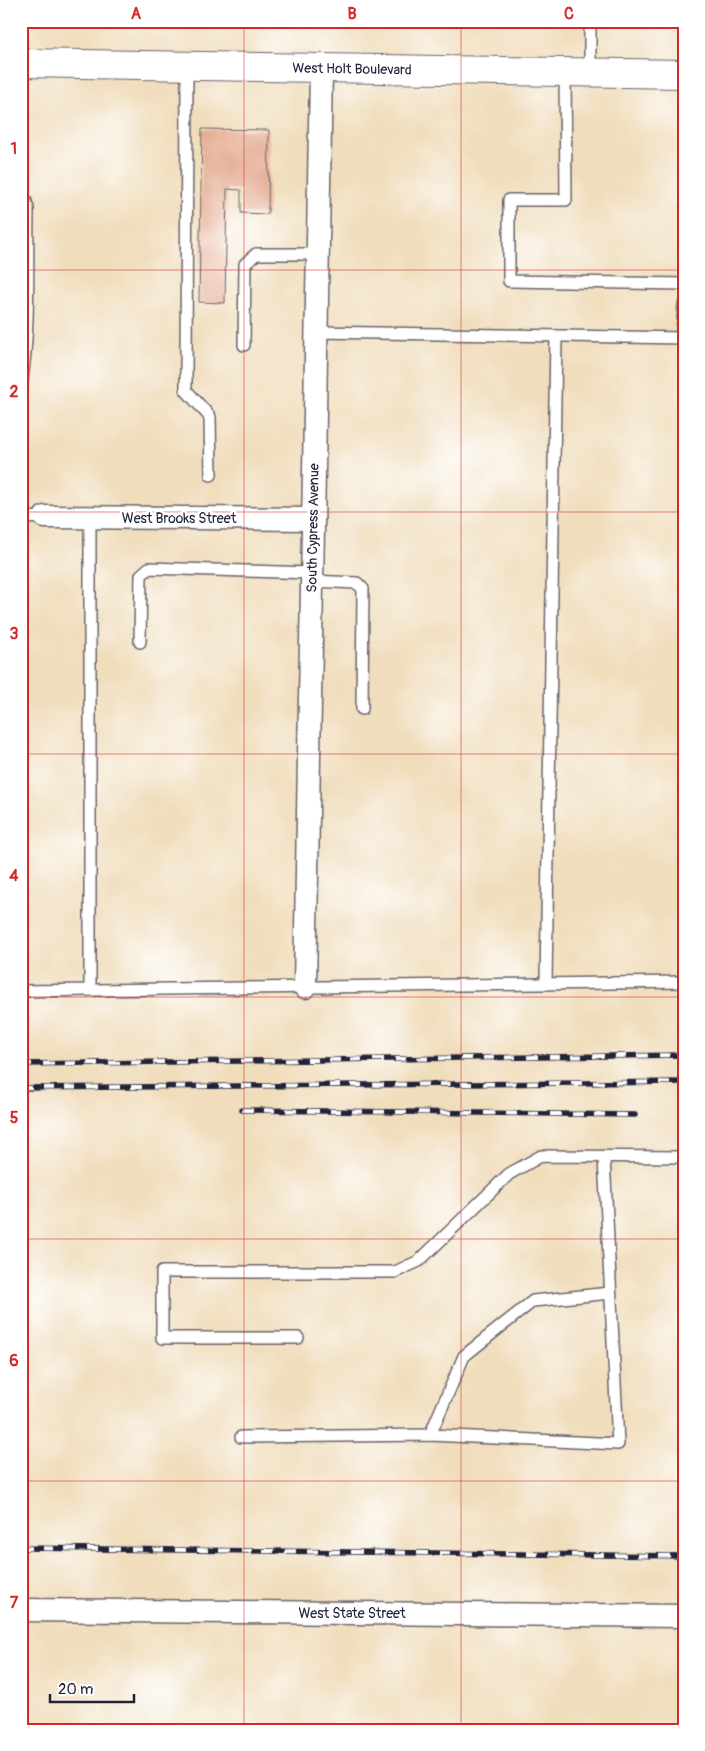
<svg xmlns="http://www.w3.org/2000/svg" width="705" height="1751" viewBox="0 0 705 1751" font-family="Pangolin,sans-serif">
<rect width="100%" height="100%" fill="#fff"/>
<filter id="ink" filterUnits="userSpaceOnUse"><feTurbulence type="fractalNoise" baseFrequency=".02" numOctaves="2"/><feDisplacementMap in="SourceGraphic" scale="10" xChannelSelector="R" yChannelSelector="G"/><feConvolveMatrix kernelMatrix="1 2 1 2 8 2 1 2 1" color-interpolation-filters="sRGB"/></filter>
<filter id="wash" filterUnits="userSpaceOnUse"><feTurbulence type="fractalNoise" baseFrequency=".0096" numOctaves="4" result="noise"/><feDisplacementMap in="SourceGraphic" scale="20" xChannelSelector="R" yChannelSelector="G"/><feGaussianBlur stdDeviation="1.12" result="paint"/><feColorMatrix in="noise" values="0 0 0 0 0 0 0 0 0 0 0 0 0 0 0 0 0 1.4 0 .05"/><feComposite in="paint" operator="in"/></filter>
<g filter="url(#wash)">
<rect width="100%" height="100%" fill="#f0ddbc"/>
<g id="blocks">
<path fill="#e6b098" d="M202,129L269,130L268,214L241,213V190L227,189L225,303L199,302Z"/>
</g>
</g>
<g filter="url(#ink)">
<use href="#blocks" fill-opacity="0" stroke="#6a6368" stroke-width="1"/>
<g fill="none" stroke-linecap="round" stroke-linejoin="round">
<g stroke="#6a6368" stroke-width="14">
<g id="service">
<path d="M187,66L186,390L210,417L211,475"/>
<path d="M565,72L566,200H509V281L684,284"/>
<path d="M590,72V21"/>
<path d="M21,194L25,199L28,208C27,268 30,328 21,387"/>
<path d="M316,332L684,338"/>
<path d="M682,338L684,305"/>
<path d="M244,345L245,264L256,254H317"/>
<path d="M21,518L45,517"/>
<path d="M312,581L357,583L363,589L362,709"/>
<path d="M140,642L141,575L149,568L312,573"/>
<path d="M546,984L556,336"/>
<path d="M90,990V517"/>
<path d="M21,991L684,982"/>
<path d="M298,1338H162V1272H395L419,1261L509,1174L541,1156L684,1157"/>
<path d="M430,1435L464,1356L533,1301L610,1293"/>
<path d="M241,1437L430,1435L618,1444L604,1157"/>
</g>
</g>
<g stroke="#6a6368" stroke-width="25">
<g id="minor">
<path d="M45,517L313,519"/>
<path d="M305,987L321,69"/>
<path d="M21,1610L684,1616"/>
</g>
</g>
<g stroke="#6a6368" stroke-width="30">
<path id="primary" d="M21,63L684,74"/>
</g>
<use href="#service" stroke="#fff" stroke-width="11"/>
<use href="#minor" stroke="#fff" stroke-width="22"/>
<use href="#primary" stroke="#fff" stroke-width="28"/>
<g stroke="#22223b" stroke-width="5.5">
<g id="rail">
<path d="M21,1064L684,1055"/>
<path d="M21,1088L684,1082"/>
<path d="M242,1110L635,1115"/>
<path d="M21,1548L684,1556"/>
</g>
</g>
<use href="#rail" stroke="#fff" stroke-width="4" stroke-dasharray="11" stroke-linecap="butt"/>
</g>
</g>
<path fill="none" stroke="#d62828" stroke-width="1" stroke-opacity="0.55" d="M244,21V1730M461,21V1730M21,270H684M21,512H684M21,754H684M21,997H684M21,1239H684M21,1481H684"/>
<g text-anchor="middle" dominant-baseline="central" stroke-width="5" stroke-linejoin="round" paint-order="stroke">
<g font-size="14" fill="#22223b" stroke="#fff">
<text transform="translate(352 69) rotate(1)">West Holt Boulevard</text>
<text x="179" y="518">West Brooks Street</text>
<text transform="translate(313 528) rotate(-89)">South Cypress Avenue</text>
<text x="352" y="1613">West State Street</text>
</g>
</g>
<rect width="705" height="1751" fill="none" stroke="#fff" stroke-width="55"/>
<path d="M50 1694v8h84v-8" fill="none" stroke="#22223b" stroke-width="2.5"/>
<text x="58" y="1694" font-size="15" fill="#22223b" stroke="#ffffff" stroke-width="4" paint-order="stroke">20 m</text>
<rect x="28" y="28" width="650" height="1696" fill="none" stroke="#d62828" stroke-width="2"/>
<g font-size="16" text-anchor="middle" font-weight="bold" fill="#d62828">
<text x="136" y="19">A</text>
<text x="352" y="19">B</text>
<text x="569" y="19">C</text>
<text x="14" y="154">1</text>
<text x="14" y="397">2</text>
<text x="14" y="639">3</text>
<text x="14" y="881">4</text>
<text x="14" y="1123">5</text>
<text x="14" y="1366">6</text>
<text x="14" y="1608">7</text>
</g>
</svg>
